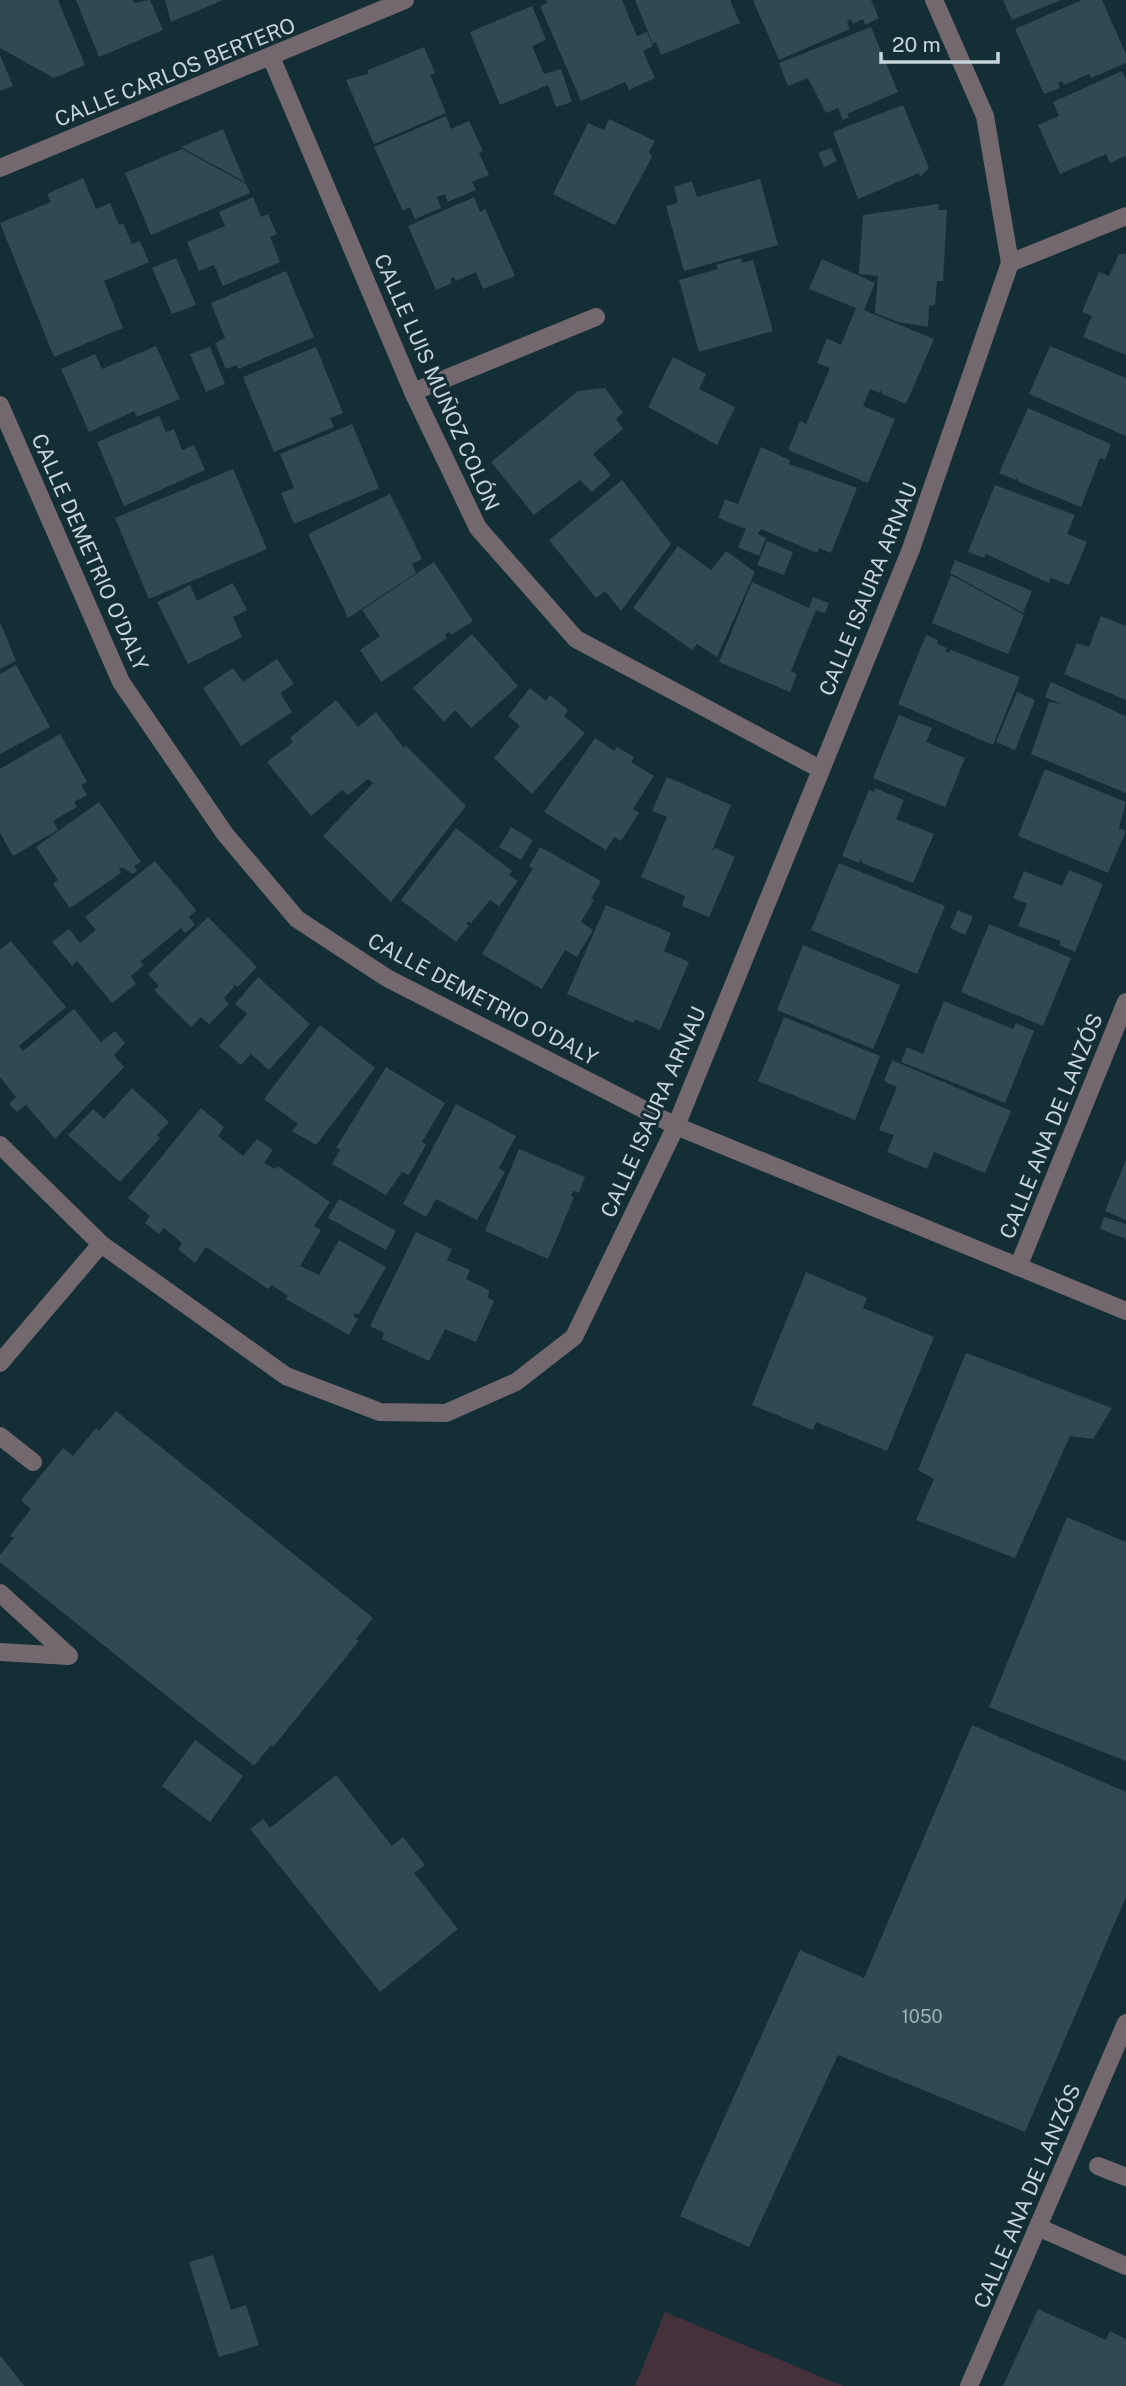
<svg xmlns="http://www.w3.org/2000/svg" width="1126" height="2386" viewBox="0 0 1126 2386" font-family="'Public Sans',sans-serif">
<rect width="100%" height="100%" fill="#142e35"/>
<path fill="#45313b" d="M665,2312L843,2386H635Z"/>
<g fill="#304a51">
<path d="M0,0H58L85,65L54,78L0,48Z"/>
<path d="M76,0H133L134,3L150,0L163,30L99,57Z"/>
<path d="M165,0H223L171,22Z"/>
<path d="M546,0H622L637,36L647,32L653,46L643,51L655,78L629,90L625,82L581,101L540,6L547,3Z"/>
<path d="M635,0H730L740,23L661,55L656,42L653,44Z"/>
<path d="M753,0H871L879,18L865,25L863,19L853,24L851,19L847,21L850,29L779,60Z"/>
<path d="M1003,0H1061L1012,20Z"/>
<path d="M1082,0H1102L1126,54V63L1091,78L1089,74L1064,85L1062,81L1058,83L1060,88L1044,94L1015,29Z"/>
<path d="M532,6L546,40L532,46L544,74L561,69L572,102L556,107L548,85L500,105L470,32Z"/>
<path d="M871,27L898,92L847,114L849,117L843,120L838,108L826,113L808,78L788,86L779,63Z"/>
<path d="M424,47L435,73L430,75L446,113L374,144L346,80L368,74V70Z"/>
<path d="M0,55L13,86L0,91Z"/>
<path d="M1122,71L1126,79V156L1110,163L1106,154L1060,174L1038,125L1059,116L1053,102Z"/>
<path d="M903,105L929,168L920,177L919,173L858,199L833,132Z"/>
<path d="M446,116L451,129L469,121L483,151L479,153L489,175L472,182L476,190L448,202L445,194L437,197L441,208L415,219L410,207L403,211L374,147Z"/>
<path d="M609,119L655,141L649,152L652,157L615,225L553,194L588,123L604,130Z"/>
<path d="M223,129L245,182L181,147Z"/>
<path d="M831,148L837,161L824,167L818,153Z"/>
<path d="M182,149L246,184L250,193L151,235L125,173Z"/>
<path d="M83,178L96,209L110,203L119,225L123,223L132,244L140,241L149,262L104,281L123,328L54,357L0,223L51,202L47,194Z"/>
<path d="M760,179L778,245L684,271L666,206L678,203L674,187L692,181L697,197Z"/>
<path d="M253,197L261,217L268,214L277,234L270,237L280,262L223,286L214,265L199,271L187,242L225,226L219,212Z"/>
<path d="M474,197L480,212L485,209L515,276L483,289L476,272L456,281L454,277L450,279L452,283L436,290L408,226Z"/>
<path d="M939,204L938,210H947L943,281H937L935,305L929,306L928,327L898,322L875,313L878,276L859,274L863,215Z"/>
<path d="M1119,254H1126V355L1083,337L1092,316L1082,312L1099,272L1109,276Z"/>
<path d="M176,258L196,305L172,314L152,268Z"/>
<path d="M741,258L742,263L753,260L773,331L699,352L679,280L718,269L716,265Z"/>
<path d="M822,259L875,283L864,310L934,339L906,404L882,394L881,389L880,393L870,389L863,406L895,419L868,483L788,450L800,421L806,424L830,368L817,363L827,338L841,345L856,308L809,289Z"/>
<path d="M286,271L314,337L238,369L237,365L226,369L215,343L225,338L211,303Z"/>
<path d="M156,346L180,399L137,417L134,411L89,432L61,369L95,354L102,369Z"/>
<path d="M1050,346L1126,378V436L1029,394Z"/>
<path d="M210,347L225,384L206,392L190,354Z"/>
<path d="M316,347L343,413L330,418L334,427L274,452L243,377Z"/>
<path d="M673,357L706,374L699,389L735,407L717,445L648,407Z"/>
<path d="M605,388L623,413L616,419L623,429L593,454L611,475L592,492L580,480L534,515L491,462L578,391Z"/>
<path d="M1028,408L1111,444L1105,460L1100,458L1081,507L1019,482L1017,478L1016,480L999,473Z"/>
<path d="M159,416L166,432L174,429L182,450L194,445L205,470L124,506L97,442Z"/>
<path d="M352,424L379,488L294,524L281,493L294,488L280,454Z"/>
<path d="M761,447L790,460L789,464L857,488L831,553L819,548L817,553L761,529L758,534L766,538L759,556L738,547L746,529L718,518L725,499L738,504Z"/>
<path d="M233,469L267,549L149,599L115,518Z"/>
<path d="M622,480L671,544L621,611L605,591L596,598L549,540Z"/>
<path d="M995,485L1075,515L1067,534L1087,542L1069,585L1051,578L1049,583L986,554L984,558L968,552Z"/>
<path d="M390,494L422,559L412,564L416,573L348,618L308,534Z"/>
<path d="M767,541L793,552L784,575L757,565Z"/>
<path d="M678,546L711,570L726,551L755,572L717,657L697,644L692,650L633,608Z"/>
<path d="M955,560L1032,591L1023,613L950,573Z"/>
<path d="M434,562L473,621L451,635L449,632L445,635L447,638L381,682L360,650L380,636L362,610Z"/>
<path d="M951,575L1024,615L1008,654L932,623Z"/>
<path d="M752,582L809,608L813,597L829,603L825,613L816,610L791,671L797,674L790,692L719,662Z"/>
<path d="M233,583L247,610L233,617L242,637L188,664L157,602L190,585L197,601Z"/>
<path d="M1101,616L1126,626V700L1064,674L1077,643L1089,647Z"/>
<path d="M0,622L16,661L0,669Z"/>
<path d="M472,634L518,686L471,728L455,710L444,722L413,688Z"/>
<path d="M926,635L938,640L937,644L947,648L945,651L949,653L951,650L1020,677L993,745L898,704Z"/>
<path d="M277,659L294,684L280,693L292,712L241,746L203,688L233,668L243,682Z"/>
<path d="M16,665L50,727L0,754V674Z"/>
<path d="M1051,682L1126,716V793L1031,754L1049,702L1062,704L1045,697Z"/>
<path d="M530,688L546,701L550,695L568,710L564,716L585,733L532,794L494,758L520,726L508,716Z"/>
<path d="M1017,692L1035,700L1015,750L996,742Z"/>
<path d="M336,700L358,727L376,712L404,748L406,746L466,806L391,902L323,836L373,783L368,779L348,795L342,790L311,816L267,762L293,742L290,738Z"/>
<path d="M899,715L932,728L926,742L965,758L945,807L873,778Z"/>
<path d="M60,734L87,782L81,785L87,795L74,802L77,807L53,821L58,830L13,856L0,833V769Z"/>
<path d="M595,738L614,751L617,747L634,757L631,762L654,776L633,809L639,813L621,841L614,837L606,850L544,812Z"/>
<path d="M1045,769L1126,802L1119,828L1126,831L1108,873L1018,836Z"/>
<path d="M667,777L731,805L712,851L716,848L735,857L709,917L682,906L685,896L641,877L667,817L652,811Z"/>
<path d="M875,788L904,800L896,819L934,834L913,883L862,863L861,858L859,863L842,856L869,790L874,792Z"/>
<path d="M99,802L141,862L134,866L137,871L133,874L122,867L119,869L121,873L70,908L53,884L58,880L36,847Z"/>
<path d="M511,827L533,840L521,860L499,847Z"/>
<path d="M456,828L512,871L509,875L518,881L499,906L490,900L471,923L468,921L466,924L469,926L456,942L401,900Z"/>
<path d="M540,847L601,881L591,899L594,900L581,922L593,930L577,957L565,950L542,989L482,954L533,868L529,866Z"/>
<path d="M155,861L196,910L189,917L195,925L185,933L181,928L140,962L144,965L131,976L136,984L112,1003L77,961L72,966L52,942L69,929L80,943L96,930L85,917Z"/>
<path d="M839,863L945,906L917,974L811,930Z"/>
<path d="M1069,870L1103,884L1075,952L1059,945L1061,941L1018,926L1027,904L1013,898L1024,871L1062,886Z"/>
<path d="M606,905L671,933L664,951L689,962L660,1030L635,1019L633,1023L567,994Z"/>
<path d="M958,910L973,917L965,935L950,928Z"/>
<path d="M208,917L257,967L238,987L232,984L234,987L224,998L229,1004L209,1024L201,1017L191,1027L154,990L159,986L148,974Z"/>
<path d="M989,924L1071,958L1043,1026L961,992Z"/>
<path d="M11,941L66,1007L19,1046L23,1051L74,1009L101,1042L115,1031L125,1043L114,1055L124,1067L55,1139L26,1105L17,1112L9,1104L16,1097L0,1077V950Z"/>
<path d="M803,945L900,985L873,1049L777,1010Z"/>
<path d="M258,977L310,1024L269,1070L251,1054L241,1065L219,1046L247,1014L235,1004Z"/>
<path d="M944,1001L1013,1029L1016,1023L1034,1031L1005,1103L901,1062L907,1047L923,1054Z"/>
<path d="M784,1017L880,1056L855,1120L758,1081Z"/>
<path d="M320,1025L375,1068L316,1145L292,1131L298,1124L264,1099Z"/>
<path d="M892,1060L1011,1111L985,1173L934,1152L927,1169L887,1152L894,1135L879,1130L897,1087L884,1081Z"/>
<path d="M386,1067L445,1103L422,1142L426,1145L409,1175L402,1172L386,1195L332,1164L340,1150L336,1148Z"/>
<path d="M132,1088L169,1122L157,1135L160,1138L120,1182L68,1135L93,1109L104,1119Z"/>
<path d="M456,1104L516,1136L499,1168L505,1172L477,1220L436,1199L426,1217L403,1204Z"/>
<path d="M201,1108L224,1127L218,1136L243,1156L257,1139L273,1150L264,1163L275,1169L278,1166L330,1202L314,1226L321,1230L300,1266L319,1275L339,1240L386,1267L359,1314L355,1313L353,1316L358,1319L349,1335L286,1299L288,1296L272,1285L268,1289L206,1247L195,1263L178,1249L182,1243L164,1228L159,1234L145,1223L150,1216L128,1198Z"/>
<path d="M519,1149L585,1177L579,1193L573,1191L571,1196L574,1197L548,1259L485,1231Z"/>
<path d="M1126,1160V1220L1105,1211Z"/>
<path d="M339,1199L396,1231L386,1250L328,1218Z"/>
<path d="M1104,1217L1126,1224V1239L1100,1229Z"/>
<path d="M416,1232L452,1249L447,1260L470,1270L466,1279L489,1290L488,1298L494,1301L476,1342L445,1329L429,1361L382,1339L384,1333L370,1326Z"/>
<path d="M806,1272L867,1298L863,1308L934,1337L887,1451L816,1422L813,1430L752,1405Z"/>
<path d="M966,1353L1112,1408L1093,1439L1070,1436L1015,1558L916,1520L934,1479L918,1470Z"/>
<path d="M116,1411L373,1618L356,1639L359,1641L273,1747L271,1745L254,1766L0,1562V1555L14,1538L10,1536L31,1509L21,1500L63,1448L73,1456L96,1428L99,1431Z"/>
<path d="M1067,1517L1126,1542V1761L989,1707Z"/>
<path d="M972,1725L1126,1792V1897L1025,2132L838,2055L749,2247L680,2216L800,1950L864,1978Z"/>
<path d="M195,1740L243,1776L210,1822L162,1786Z"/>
<path d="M336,1775L392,1846L403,1837L425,1865L414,1873L458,1929L380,1992L250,1829L263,1819L270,1828Z"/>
<path d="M213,2255L231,2310L246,2305L259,2345L219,2357L189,2262Z"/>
<path d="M1038,2309L1106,2340L1110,2331L1126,2339V2386H1003Z"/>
<path d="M0,2355L24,2386H0Z"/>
</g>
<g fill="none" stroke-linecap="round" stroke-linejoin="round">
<g stroke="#73686d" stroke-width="18">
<path d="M271,57L413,392L478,528L576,639L820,769"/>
<path d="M0,168L405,0"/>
<path d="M1010,263L1126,216"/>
<path d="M413,392L596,317"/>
<path d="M0,405L121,682L225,834L297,919L387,978L676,1126L1126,1311"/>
<path d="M0,1145L101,1244L286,1376L380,1412L446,1413L516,1382L574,1337L676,1126L911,549L1010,263L985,116L934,0"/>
<path d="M1018,1267L1126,1002"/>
<path d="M0,1363L101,1244"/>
<path d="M0,1436L33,1462"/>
<path d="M0,1593L69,1656L0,1652"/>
<path d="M1098,2166L1126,2177"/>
<path d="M1040,2228L1126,2266"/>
<path d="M969,2386L1126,2023"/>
</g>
</g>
<g text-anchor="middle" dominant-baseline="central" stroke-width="6" stroke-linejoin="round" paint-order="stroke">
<g font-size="18" fill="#a0b2b7">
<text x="922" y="2016">1050</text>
</g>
<g font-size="21" fill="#c6d5d9" stroke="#142e35">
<text transform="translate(175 72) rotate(-22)">CALLE CARLOS BERTERO</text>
<text transform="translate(437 382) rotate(66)">CALLE LUIS MUÑOZ COLÓN</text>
<text transform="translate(90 552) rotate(66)">CALLE DEMETRIO O'DALY</text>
<text transform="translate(868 589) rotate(-68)">CALLE ISAURA ARNAU</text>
<text transform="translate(483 999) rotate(28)">CALLE DEMETRIO O'DALY</text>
<text transform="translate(653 1112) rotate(-66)">CALLE ISAURA ARNAU</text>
<text transform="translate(1051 1126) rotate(-68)">CALLE ANA DE LANZÓS</text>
<text transform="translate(1027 2196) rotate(-67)">CALLE ANA DE LANZÓS</text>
</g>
</g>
<path d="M881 52v10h117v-10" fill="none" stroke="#c6d5d9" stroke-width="3.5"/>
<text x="892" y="52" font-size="21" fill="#c6d5d9" stroke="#142e35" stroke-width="5" paint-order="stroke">20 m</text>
</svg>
